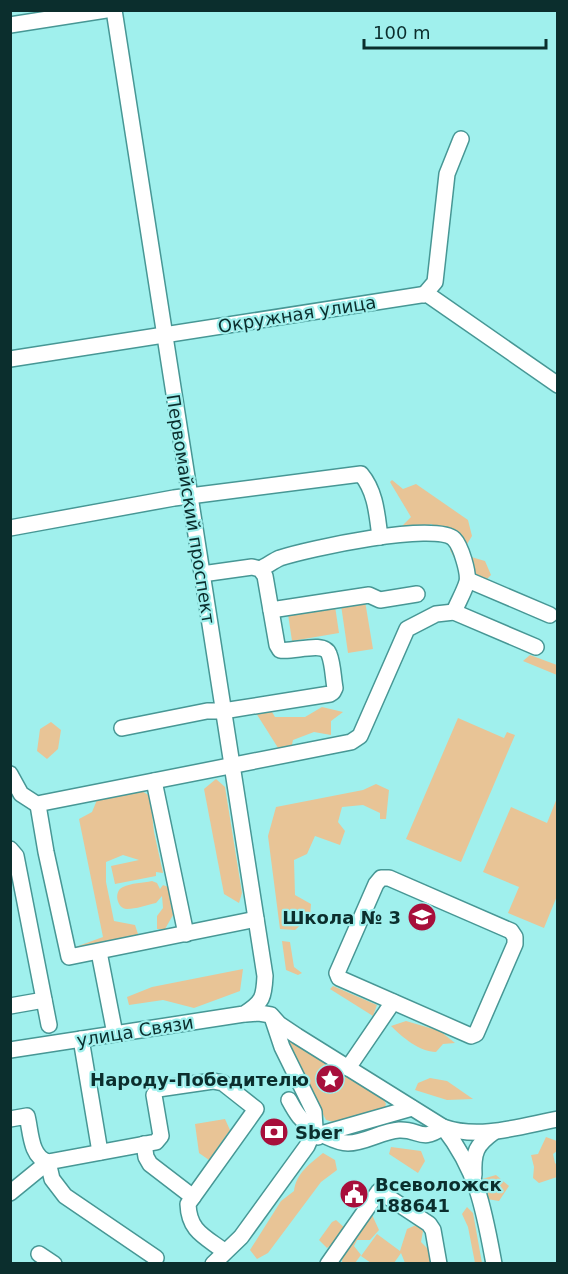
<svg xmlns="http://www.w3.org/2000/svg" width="568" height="1274" viewBox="0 0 568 1274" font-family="'DejaVu Sans',sans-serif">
<rect width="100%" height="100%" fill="#a0f0ed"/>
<g fill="#e8c496">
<path d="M392,480L403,489L416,484L468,520L472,536L461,554L485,561L491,575L485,581L462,573L450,550V534L431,524L410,535L402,526L411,517L390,482Z"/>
<path d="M365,601L373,649L348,653L341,605Z"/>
<path d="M335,606L339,633L292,641L288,614Z"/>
<path d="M530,655L557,665V675L523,661Z"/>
<path d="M322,707L343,712L331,721V735L314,732L293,740L291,749L280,751L256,713L272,712L275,717H305Z"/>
<path d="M458,718L504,738L507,732L515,735L461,862L406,839Z"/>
<path d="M51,722L61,730L58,749L47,759L37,751L40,729Z"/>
<path d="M216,779L225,787L242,893L239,903L224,894L204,789Z"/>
<path d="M376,784L389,790L386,819H380V813L363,805L342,807L338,822L345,831L340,845L315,836L307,854L294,860L295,895L311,904L310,917L295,930L280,929L268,836L276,807L363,790Z"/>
<path d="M142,791L150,796L154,832L163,873L156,872V876L115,884L111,866L139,860L123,855L106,862V882L114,921L135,925L138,934L104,949H70L103,937L79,819L92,812L97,800Z"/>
<path d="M557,798V896L544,928L508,913L519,887L483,872L511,807L547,823Z"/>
<path d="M152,881L157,883L160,889L163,885L168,887L173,915L165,929H157V916L163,908L162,896L156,903C147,905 136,909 127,909C117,909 113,891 123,887C131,883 143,883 152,881Z"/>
<path d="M282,941L290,942L294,967L302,973L298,975L286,970Z"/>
<path d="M243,969L240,991L194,1008L163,1000L129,1005L127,997L152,987Z"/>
<path d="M333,986L377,1005L373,1016L330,989Z"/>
<path d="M406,1021L440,1031L455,1043L443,1044L436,1052C420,1052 402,1037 391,1026Z"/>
<path d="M289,1041H292L384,1100L386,1104L385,1108L337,1123L326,1120L287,1046Z"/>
<path d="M430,1078L447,1081L473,1099L447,1100L415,1090L418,1083Z"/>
<path d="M225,1119L230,1130L209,1160L199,1153L195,1124Z"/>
<path d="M546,1137L557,1141V1151L553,1154L555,1163L557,1165V1177L539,1183L533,1178L534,1167L531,1155L538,1154Z"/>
<path d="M391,1147L421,1151L425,1161L418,1173L389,1154Z"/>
<path d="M323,1153L335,1160L337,1170L321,1182L268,1253L257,1259L250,1250L281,1201L294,1191C296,1173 310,1164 323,1153Z"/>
<path d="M496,1175L509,1186L499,1201L487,1199L482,1179Z"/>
<path d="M371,1205L373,1217L379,1230L370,1240H357L354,1246L361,1255L355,1263H342L343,1246L338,1239L327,1248L319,1240L332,1222L336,1220L347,1230Z"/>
<path d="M467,1207L473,1213L482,1263H475L468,1227L462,1214Z"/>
<path d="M416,1225L423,1231L421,1242L433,1254V1263H405L401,1253L394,1263H371L361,1256L377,1234L400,1251L407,1229Z"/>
</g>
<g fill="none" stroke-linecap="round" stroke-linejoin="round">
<g stroke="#479795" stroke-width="18">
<g id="minor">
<path d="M10,25L106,10"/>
<path d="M424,295L435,282L447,174L461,139"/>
<path d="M10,359L427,294L558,385"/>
<path d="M10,528L174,498L361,474C376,492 377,515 380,537"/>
<path d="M260,569C267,566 273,561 280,558C307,549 436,521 454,539C461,546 469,573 467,582C464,592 458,602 454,612"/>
<path d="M468,580L550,615"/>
<path d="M271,610L369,595L380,600L417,594"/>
<path d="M122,728L207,711H223L330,694L333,692L335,688C333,677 333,664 329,654C324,640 292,653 280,650L277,645L265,576L260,569L252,567L202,574"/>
<path d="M10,774L21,794L38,805"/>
<path d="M154,781L186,934"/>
<path d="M10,849L16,856L49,1025"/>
<path d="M381,878H389L511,931L515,937V944L476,1034L471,1036L339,978L337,973L376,884Z"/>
<path d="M256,919L69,957L46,852L38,805L42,803L351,742L360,736L407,629L436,614L454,612L536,647"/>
<path d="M99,952L115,1034"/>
<path d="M10,1006L44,1000"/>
<path d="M246,1014L259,1013L271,1015L279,1024L297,1036L443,1127C480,1140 521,1126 558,1119"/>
<path d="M81,1039L100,1152"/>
<path d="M10,1050L244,1014C263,1002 264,997 265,976L114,10"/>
<path d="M348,1068L393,1002"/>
<path d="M289,1100C296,1113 301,1122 315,1128"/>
<path d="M10,1119L27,1116C31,1131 30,1157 48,1162L156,1142L161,1136L154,1095L158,1089L213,1081L223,1083L256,1109L188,1204C189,1231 204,1236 224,1251"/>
<path d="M321,1134C330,1138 338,1143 348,1143C365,1143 382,1131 399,1130C420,1129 421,1143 443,1127C478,1172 484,1210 494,1264"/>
<path d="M318,1137L321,1134L412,1108"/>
<path d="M144,1144L146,1157L150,1164L193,1197"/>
<path d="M474,1175C473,1152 476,1145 494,1132"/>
<path d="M10,1193L48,1162L52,1179L65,1196L156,1258"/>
<path d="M39,1254L54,1264"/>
<path d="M213,1264L241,1237L307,1146L315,1128L314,1112L282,1047L272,1017"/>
<path d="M328,1264L379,1191L429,1224L433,1230L439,1264"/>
</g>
</g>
<use href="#minor" stroke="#fff" stroke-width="15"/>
</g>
<defs>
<g id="school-disc" transform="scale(1.5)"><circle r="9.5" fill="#a70f3b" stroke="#a0f0ed"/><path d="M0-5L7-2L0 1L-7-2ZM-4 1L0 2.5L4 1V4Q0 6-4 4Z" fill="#fff"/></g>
<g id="sight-disc" transform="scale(1.5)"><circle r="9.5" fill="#a70f3b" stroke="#a0f0ed"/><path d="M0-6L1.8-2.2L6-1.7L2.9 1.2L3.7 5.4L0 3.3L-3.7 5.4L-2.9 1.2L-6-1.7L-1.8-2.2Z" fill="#fff"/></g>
<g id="bank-disc" transform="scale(1.5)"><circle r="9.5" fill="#a70f3b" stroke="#a0f0ed"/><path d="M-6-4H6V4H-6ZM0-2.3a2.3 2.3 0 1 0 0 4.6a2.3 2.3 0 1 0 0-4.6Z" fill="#fff"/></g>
<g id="civic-disc" transform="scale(1.5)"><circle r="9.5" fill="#a70f3b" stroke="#a0f0ed"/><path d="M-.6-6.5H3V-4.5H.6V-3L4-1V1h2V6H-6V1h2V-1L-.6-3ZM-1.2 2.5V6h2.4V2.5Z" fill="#fff"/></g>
</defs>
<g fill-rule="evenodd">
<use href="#school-disc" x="422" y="917"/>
<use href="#sight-disc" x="330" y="1079"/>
<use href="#bank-disc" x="274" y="1132"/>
<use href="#civic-disc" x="354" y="1194"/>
</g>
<g text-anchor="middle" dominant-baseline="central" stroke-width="4.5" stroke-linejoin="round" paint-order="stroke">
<g font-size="18" fill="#0b2e2d" stroke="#a0f0ed">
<text transform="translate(297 314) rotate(-9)">Окружная улица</text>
<text transform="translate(191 509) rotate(81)">Первомайский проспект</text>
<text transform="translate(135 1031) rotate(-9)">улица Связи</text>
</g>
<g font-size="18" font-weight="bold" fill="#0b2e2d" stroke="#a0f0ed" text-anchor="end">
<text x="401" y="917">Школа № 3</text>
<text x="309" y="1079">Народу-Победителю</text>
<text x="295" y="1132" text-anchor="start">Sber</text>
<text x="375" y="1184" text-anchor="start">Всеволожск<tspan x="375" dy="21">188641</tspan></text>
</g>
</g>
<rect width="568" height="1274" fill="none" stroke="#0b2e2d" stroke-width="24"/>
<path d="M364 39v9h182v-9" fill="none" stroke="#0b2e2d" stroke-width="3"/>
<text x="373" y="39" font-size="18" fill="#0b2e2d" stroke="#a0f0ed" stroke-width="4.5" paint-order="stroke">100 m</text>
</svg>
